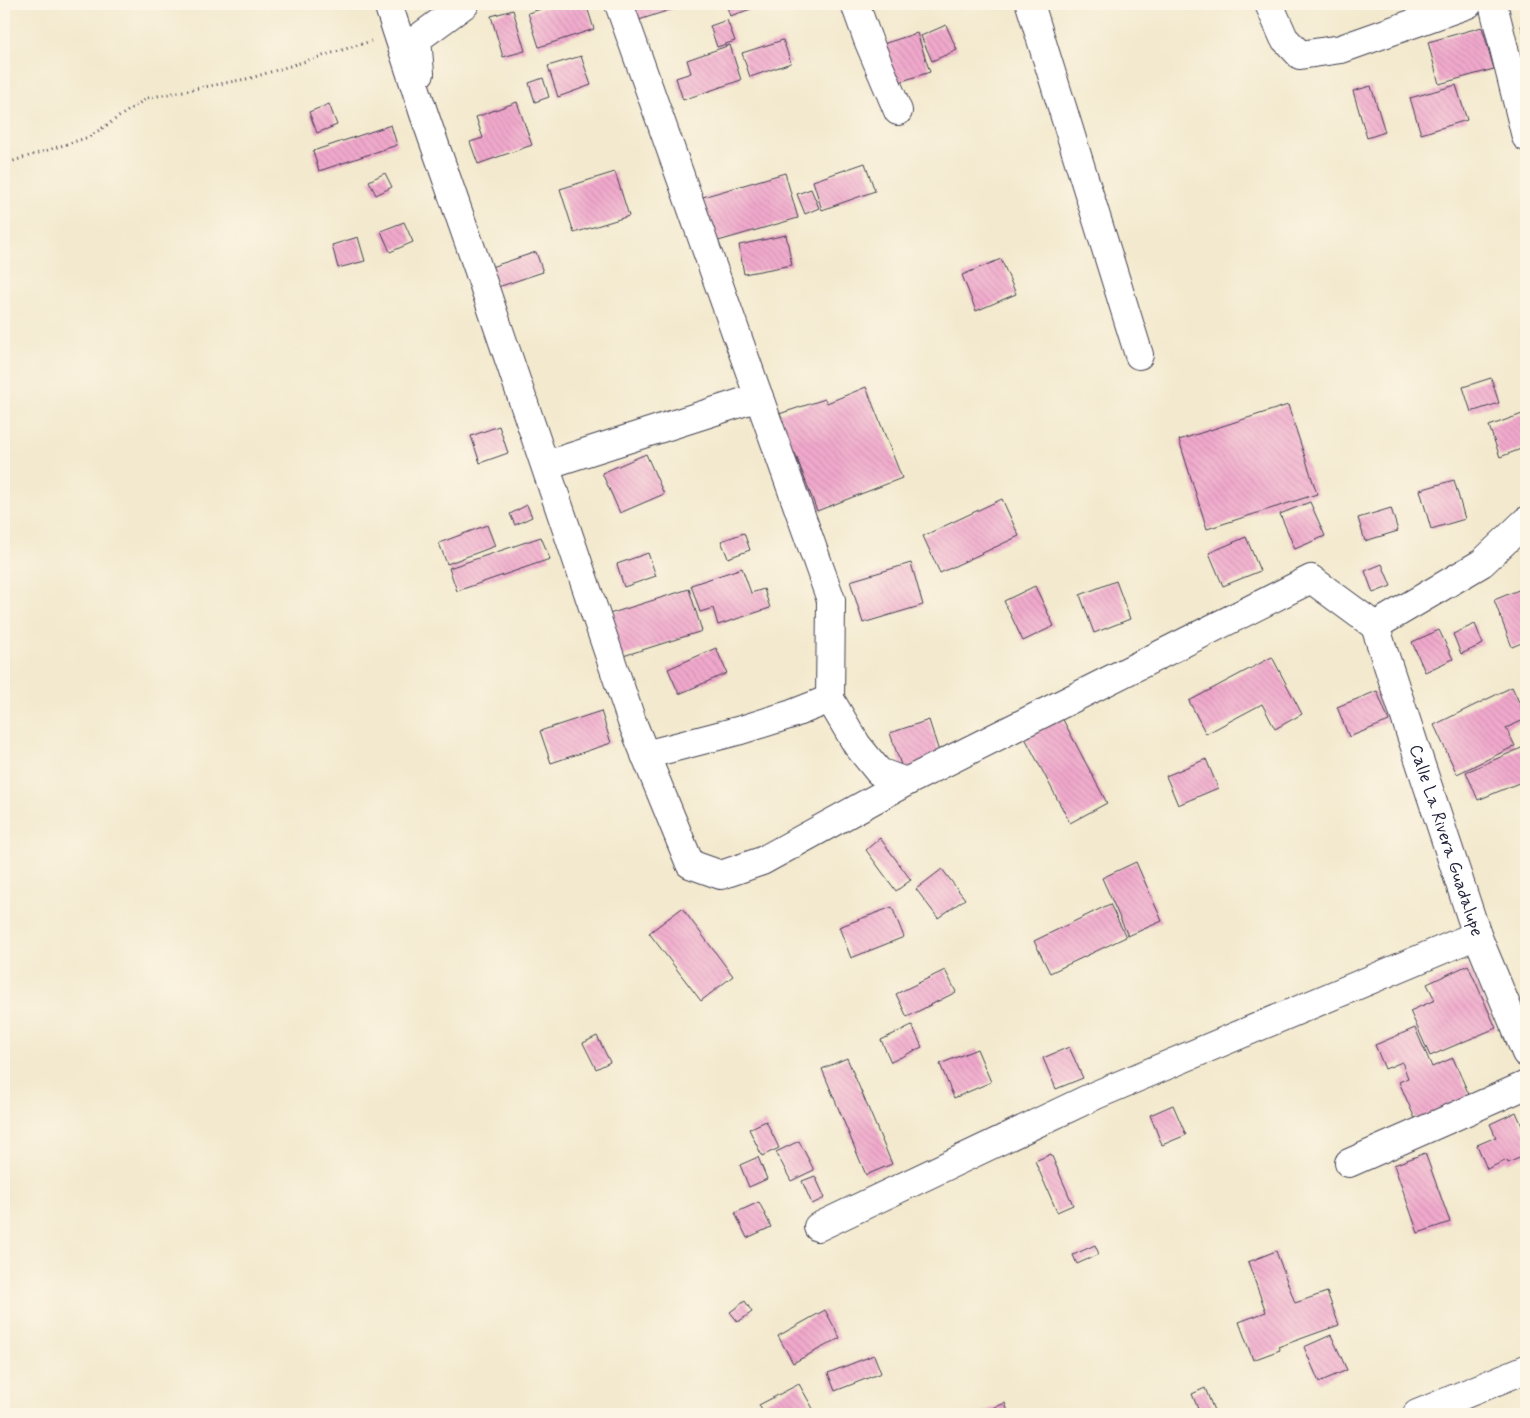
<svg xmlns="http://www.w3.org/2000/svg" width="1530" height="1418" viewBox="0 0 1530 1418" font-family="Mynerve,sans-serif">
<defs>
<pattern id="building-back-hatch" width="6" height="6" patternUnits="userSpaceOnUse" patternTransform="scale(1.25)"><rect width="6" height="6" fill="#f1a9cc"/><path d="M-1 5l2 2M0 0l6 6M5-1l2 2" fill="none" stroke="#ce91b0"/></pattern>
</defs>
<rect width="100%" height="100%" fill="#fcf5e5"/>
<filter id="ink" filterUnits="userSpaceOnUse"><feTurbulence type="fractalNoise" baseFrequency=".02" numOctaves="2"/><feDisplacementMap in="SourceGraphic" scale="10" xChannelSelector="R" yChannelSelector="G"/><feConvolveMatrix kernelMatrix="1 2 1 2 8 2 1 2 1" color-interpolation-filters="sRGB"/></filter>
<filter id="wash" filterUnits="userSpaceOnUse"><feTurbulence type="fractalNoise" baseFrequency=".0096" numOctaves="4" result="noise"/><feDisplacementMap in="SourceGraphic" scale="20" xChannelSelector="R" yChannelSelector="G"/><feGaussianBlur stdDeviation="1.12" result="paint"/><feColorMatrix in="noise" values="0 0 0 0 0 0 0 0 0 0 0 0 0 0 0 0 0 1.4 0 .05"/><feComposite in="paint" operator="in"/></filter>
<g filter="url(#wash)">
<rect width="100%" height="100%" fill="#f3e9ce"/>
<g id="blocks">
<g fill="url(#building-back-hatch)">
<path d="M557,4H586L594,29L539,47L528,13Z"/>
<path d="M634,4H688L639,20Z"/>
<path d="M726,4H766L730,16Z"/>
<path d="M513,10L525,51L503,57L491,16Z"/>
<path d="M727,20L735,41L717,47L710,26Z"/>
<path d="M1526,24V39L1521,26Z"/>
<path d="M946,25L957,50L932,61L921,36Z"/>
<path d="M1482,27L1494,69L1439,84L1428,42Z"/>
<path d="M917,33L930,72L893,84L880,45Z"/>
<path d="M783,40L791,63L750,77L742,53Z"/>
<path d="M730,45L741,80L683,100L676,78L691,73L687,60Z"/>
<path d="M581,56L591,85L558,97L548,66Z"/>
<path d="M543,78L549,97L535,102L529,83Z"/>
<path d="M1456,85L1467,120L1421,134L1410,98Z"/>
<path d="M1371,86L1385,132L1367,138L1353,91Z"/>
<path d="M517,102L532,145L478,164L470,142L483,138L476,117Z"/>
<path d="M329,104L337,125L317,133L309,112Z"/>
<path d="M391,125L397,145L319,171L313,151Z"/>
<path d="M865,163L875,191L822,210L813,181Z"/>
<path d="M615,172L629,216L574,233L560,189Z"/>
<path d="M385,173L392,187L376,195L369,181Z"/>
<path d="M785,173L798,218L708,244L696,199Z"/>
<path d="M811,189L819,208L805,214L797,194Z"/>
<path d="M404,222L413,242L390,252L381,231Z"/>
<path d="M786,235L792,265L744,274L739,245Z"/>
<path d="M358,237L365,261L338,268L332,245Z"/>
<path d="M536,252L543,272L498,287L491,267Z"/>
<path d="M1001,259L1016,294L976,311L962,275Z"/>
<path d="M1491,378L1499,403L1471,412L1463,387Z"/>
<path d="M866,387L902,478L817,511L795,453L792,454L779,414L825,399L827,403Z"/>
<path d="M1288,405L1317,494L1207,529L1179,440Z"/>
<path d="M1525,413L1526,417V447L1500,457L1489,426Z"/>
<path d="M499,426L508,453L480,463L471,436Z"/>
<path d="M646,454L664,494L620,513L602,473Z"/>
<path d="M1454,480L1465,519L1431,529L1420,490Z"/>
<path d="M1002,499L1019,536L940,573L923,536Z"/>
<path d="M1310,502L1325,536L1295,549L1280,514Z"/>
<path d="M527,505L532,517L515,525L510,514Z"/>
<path d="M1391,508L1398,531L1365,541L1358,518Z"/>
<path d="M487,525L495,546L447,564L439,543Z"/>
<path d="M744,533L750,550L728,558L721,541Z"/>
<path d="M541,537L550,559L457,591L449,568Z"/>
<path d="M1246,537L1260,571L1223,586L1209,553Z"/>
<path d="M1526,551V564L1522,553Z"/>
<path d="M648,553L656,576L624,587L617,564Z"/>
<path d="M911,563L923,605L863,623L850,581Z"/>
<path d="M1382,564L1391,586L1373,593L1365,571Z"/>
<path d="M742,568L751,593L764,589L770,608L718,625L713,608L700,612L691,585Z"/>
<path d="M1116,581L1130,619L1094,633L1080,595Z"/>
<path d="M1035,586L1054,626L1023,641L1004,601Z"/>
<path d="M1526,587V641L1512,647L1494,600Z"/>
<path d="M689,589L702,631L620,657L606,615Z"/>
<path d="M1475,624L1483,644L1461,654L1453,634Z"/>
<path d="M1439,630L1453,659L1425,672L1412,642Z"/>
<path d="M716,648L727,673L679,694L668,669Z"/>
<path d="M1272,657L1302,714L1275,729L1262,704L1206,734L1189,701Z"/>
<path d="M1512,687L1526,717V719L1506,728L1515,746L1457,774L1434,725Z"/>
<path d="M1377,691L1389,721L1349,737L1337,707Z"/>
<path d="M601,711L611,743L551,763L540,731Z"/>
<path d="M1061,716L1107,803L1070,823L1024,736Z"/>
<path d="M929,720L941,758L903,771L890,733Z"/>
<path d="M1526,746V780L1478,800L1466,772Z"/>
<path d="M1206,759L1218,788L1178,805L1166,776Z"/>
<path d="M880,838L911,880L896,891L866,850Z"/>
<path d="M1136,862L1162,921L1128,936L1102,878Z"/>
<path d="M942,869L965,899L938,918L916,889Z"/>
<path d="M1110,904L1126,937L1050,973L1034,941Z"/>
<path d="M892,907L904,937L851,958L839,927Z"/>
<path d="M682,908L733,976L701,1001L649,933Z"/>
<path d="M1468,965L1496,1028L1430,1056L1410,1011L1435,1000L1427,984Z"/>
<path d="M945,970L956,992L907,1017L896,994Z"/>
<path d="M912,1025L922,1047L891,1062L881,1040Z"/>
<path d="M1415,1028L1432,1067L1453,1058L1470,1097L1416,1121L1399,1082L1408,1078L1402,1062L1385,1069L1375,1045Z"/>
<path d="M597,1036L610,1062L596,1069L583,1043Z"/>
<path d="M1069,1047L1083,1078L1056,1089L1043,1058Z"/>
<path d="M977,1049L991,1082L954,1098L940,1064Z"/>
<path d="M847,1058L892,1164L866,1175L822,1069Z"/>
<path d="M1173,1105L1186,1135L1162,1145L1150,1115Z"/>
<path d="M1516,1112L1526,1135V1155L1508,1163L1507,1160L1487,1169L1477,1145L1496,1137L1490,1124Z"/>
<path d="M766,1121L779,1148L762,1156L749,1129Z"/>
<path d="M799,1141L814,1170L791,1181L776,1152Z"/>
<path d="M1425,1153L1450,1222L1418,1233L1394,1165Z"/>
<path d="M1051,1154L1073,1205L1057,1212L1035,1161Z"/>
<path d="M758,1157L767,1179L749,1187L740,1165Z"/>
<path d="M815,1176L825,1198L812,1204L802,1181Z"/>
<path d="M759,1202L771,1227L747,1238L735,1213Z"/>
<path d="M1095,1245L1099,1254L1077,1264L1073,1255Z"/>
<path d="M1276,1251L1295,1303L1327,1292L1339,1325L1278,1347L1280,1350L1253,1360L1239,1322L1266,1312L1248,1262Z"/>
<path d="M745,1301L752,1312L738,1322L730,1312Z"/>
<path d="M825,1310L840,1338L793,1363L778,1336Z"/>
<path d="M1331,1335L1347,1370L1319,1382L1304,1347Z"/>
<path d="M874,1355L881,1373L835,1391L828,1373Z"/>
<path d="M799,1384L816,1414H764L759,1405Z"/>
<path d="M1205,1388L1215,1413L1211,1414H1200L1192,1394Z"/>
<path d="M1005,1403L1009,1414H985L984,1412Z"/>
</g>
</g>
</g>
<g filter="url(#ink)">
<use href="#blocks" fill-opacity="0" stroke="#414051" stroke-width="1"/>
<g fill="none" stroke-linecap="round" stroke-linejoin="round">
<g stroke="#414051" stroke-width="30">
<g id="street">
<path d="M388,4L424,114L481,277L632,722L690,864L721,875L762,861L906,782L1311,579L1375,626"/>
<path d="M619,4L831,600L830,699L857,745L879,772L906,782"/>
<path d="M855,4L868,40L898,111"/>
<path d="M1030,4L1139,355"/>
<path d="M1269,4L1284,38L1300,55L1341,49L1468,4"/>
<path d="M420,73L417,39L465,4"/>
<path d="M546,465L759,397"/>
<path d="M645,755L741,730L792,714L830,699"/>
<path d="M1349,1163L1526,1085"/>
<path d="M818,1227L1096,1095L1477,935"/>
<path d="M1417,1414L1526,1369"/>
</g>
</g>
<g stroke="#414051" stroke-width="30">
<g id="secondary">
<path d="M1493,4L1526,137"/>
<path id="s1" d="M1526,521L1482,563L1375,626L1477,935L1526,1053"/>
</g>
</g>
<path stroke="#414051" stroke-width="3" stroke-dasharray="1 4" stroke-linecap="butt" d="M4,164L89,137L147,98L251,78L371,41"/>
<use href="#street" stroke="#fff" stroke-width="28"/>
<use href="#secondary" stroke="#fff" stroke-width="28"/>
</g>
</g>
<g text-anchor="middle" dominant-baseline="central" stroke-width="5" stroke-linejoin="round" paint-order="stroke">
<g font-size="18" fill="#22223b" stroke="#fcf5e5">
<text stroke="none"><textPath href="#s1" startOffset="411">Calle La Rivera Guadalupe</textPath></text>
</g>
</g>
<rect width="1530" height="1418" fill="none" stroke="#fcf5e5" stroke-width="20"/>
</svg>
